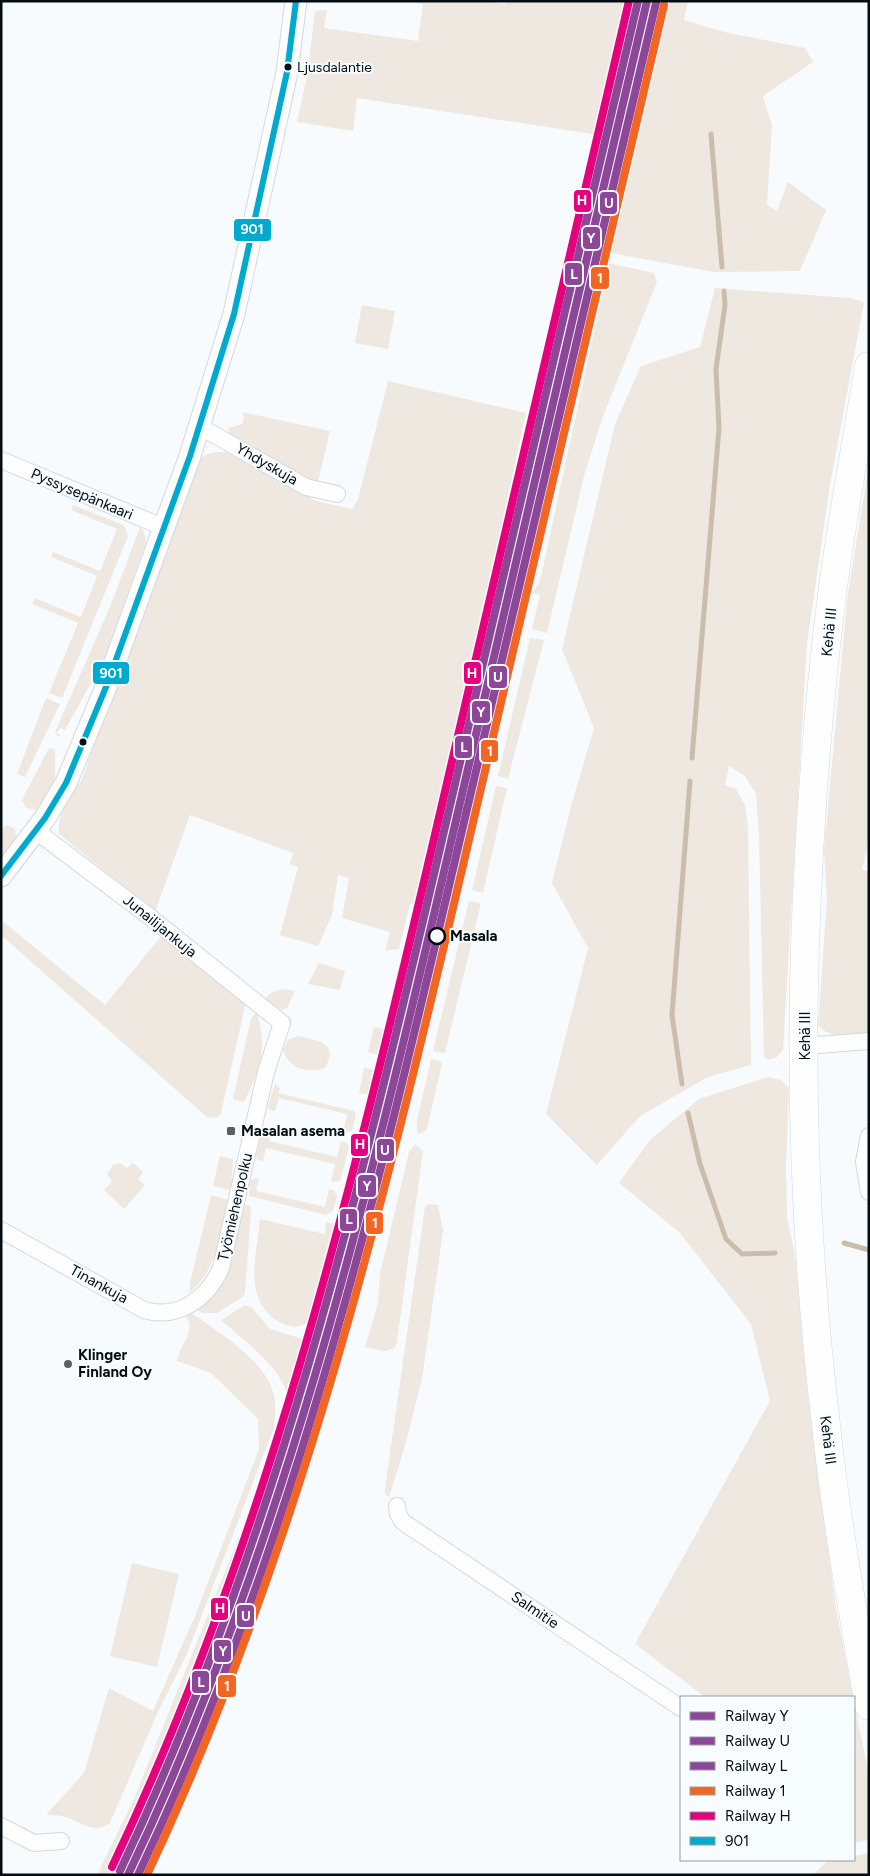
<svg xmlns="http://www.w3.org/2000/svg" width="870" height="1876" viewBox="0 0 870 1876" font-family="Figtree,sans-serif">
<rect width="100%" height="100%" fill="#f8fbfd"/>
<g fill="#eee8e0">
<path d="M408,1H485L505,4L506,1H630L599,135L357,98L353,131L297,122L308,71L315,11L327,10L324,28L418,41L423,4Z"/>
<path d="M668,1H688L684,20L724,32L805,48L813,62L763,96L772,126L767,205L777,211L788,182L826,210L800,271L714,272L611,253Z"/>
<path d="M609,263L654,273L657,282L603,416L584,476L547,633L532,629L540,595L532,593L540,581Z"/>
<path d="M715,288L850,298L864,302L830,485L807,643L783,1050L776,1058L768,1060L764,1057L759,836L756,794L745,776L729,766L725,785L736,789L745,805L748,827L751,1065L708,1077L640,1116L597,1165L546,1114L588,948L552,883L573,799L594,728L562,649L615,424L641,366L700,347Z"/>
<path d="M362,305L395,311L388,349L355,343Z"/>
<path d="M388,381L526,413L420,903L410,904L399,949L385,951L390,932L342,918L349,878L338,875L332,915L318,946L280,935L298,867L290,864L293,853L190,815L155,912L59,834C57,812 71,796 82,779L197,460C210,452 217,450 232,454L316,501L352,509L358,499Z"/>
<path d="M242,412L330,431L317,486L230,437L228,428C240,425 247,426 242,412Z"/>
<path d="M869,464V841L862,869L869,872V1032C849,1037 834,1040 818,1026L827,899L824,850L847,600Z"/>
<path d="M73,505L121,524L125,527L128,536L62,698L49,693L78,623L32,604L35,598L81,617L97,576L51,557L53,552L100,571L117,529L71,510Z"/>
<path d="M140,527L144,532L146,542L104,659L65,730L60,728L57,733L61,735L58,737L55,732L110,607Z"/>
<path d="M530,638L544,640L508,779L498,776Z"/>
<path d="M46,698L60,704L25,777L17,774Z"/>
<path d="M49,748L54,749L55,752V780L40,808L37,810L27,808L22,801L25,794Z"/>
<path d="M496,786L507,788L483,893L472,890Z"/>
<path d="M7,825L15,829L17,839L1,859V829Z"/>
<path d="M469,901L481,903L445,1053L433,1051Z"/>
<path d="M1,920L105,1005L162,935L246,1002L221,1113L218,1117L208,1118L1,935Z"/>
<path d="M319,963L345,971L340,990L308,984Z"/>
<path d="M282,989L295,991L287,1008L282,1010L264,1000L271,993Z"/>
<path d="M255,1014L258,1015C267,1052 260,1069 244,1102L233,1099L251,1019Z"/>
<path d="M374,1027L384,1029L379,1055L368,1052Z"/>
<path d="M298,1036C317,1040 340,1043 325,1068C307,1074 287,1068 283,1049L288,1040Z"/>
<path d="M431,1059L440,1061L442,1064L427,1129L420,1134L417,1133V1121Z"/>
<path d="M364,1068L375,1070L369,1095L359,1093Z"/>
<path d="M768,1077L781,1080L789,1088L786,1167L787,1216L796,1261L807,1389L836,1609L853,1697H705L635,1644L770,1401L751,1324L679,1232L619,1183L651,1139L699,1099Z"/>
<path d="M275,1084L280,1088L278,1093L354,1111L356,1114L352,1131L343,1133L347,1114L279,1098L275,1111H271L268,1106Z"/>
<path d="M267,1129L271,1130L269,1141L337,1157L341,1141L347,1143L349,1148L340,1181L331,1182L335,1164L266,1148L263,1161L258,1160L256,1157L262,1130Z"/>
<path d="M415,1144L423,1151L397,1342L395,1348L385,1351L365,1347L378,1303L380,1274L409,1152Z"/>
<path d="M220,1156L233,1159L231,1190L213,1186Z"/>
<path d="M120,1163L127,1168L133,1163L143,1172L138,1179L145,1185L124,1209L104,1190L112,1181L107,1174L113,1165Z"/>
<path d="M255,1178L259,1179L256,1191L325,1207L329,1189L334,1191L337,1196L333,1211L326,1215L249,1196V1182Z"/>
<path d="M211,1195L228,1200C220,1233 218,1269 190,1292V1283Z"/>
<path d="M246,1204L250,1206L251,1211L245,1293L243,1297L217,1313H202L198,1310C241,1274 226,1246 246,1204Z"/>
<path d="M429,1204L438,1205L443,1231L422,1379L405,1446L389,1497L385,1494V1488L425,1207Z"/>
<path d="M260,1219L325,1234L326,1222L334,1224C337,1249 316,1298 308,1323C297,1328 290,1328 279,1322C242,1300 257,1255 260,1219Z"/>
<path d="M245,1305L252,1308L270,1329L319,1344L298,1419L242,1583L204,1677L118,1875H97L134,1799L283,1427C285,1416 288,1404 286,1392C280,1367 240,1337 221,1320Z"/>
<path d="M190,1312C215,1330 262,1358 272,1389C277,1402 275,1414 274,1428L186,1656L157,1714L110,1823C94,1836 79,1820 62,1816C57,1815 51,1815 46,1815L84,1773L109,1688L153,1711L195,1616L259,1449L258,1419L211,1373L177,1361C179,1345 197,1333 186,1315Z"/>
<path d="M132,1563L179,1574L157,1667L110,1656Z"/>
<path d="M854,1702L869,1775V1840L854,1843Z"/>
<path d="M869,1853V1875H813L828,1860H854V1856Z"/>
</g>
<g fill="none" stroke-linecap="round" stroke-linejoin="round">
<g stroke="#cabdac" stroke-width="5">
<path d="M711,134L722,267"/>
<path d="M692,758L719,428L716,369L725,305L724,291"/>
<path d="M682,1084L672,1015L690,781"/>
<path d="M688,1113L700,1164L726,1239L742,1254L775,1253"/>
<path d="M844,1243L869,1250"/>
</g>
<g stroke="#d2d9dd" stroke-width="18">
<g id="minor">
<path d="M199,426L306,487L337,494"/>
<path d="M1,460L163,527"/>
<path d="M805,1046L869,1041"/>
<path d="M869,1136L864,1162L869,1192"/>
<path d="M1,1230L144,1310C178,1320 207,1299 221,1268L266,1072L282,1023L150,917L36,831"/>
<path d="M397,1506L398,1514L403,1522L681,1708"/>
<path d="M1,1826L34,1843L61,1841"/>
</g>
</g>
<g stroke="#d2d9dd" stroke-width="23">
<path id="tertiary" d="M1,876L45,818L66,783L106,687L190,456L234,314L287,72L296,1"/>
</g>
<g stroke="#d2d9dd" stroke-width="29">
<path id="trunk" d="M869,366C857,440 843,513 833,587C818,704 809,827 805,945C800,1104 807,1267 826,1425C836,1519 853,1612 869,1706"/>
</g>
<use href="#minor" stroke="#fefeff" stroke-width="16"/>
<use href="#tertiary" stroke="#fefeff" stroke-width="21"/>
<use href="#trunk" stroke="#fefeff" stroke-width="28"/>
<g stroke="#f6fcff" stroke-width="10">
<path id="bus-1" d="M1,876L45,818L66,783L106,687L190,456L234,314L287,72L296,1"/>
</g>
<use href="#bus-1" stroke="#00a9ce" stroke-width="6"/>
<g stroke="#f6fcff" stroke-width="11">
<path id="rail-1" d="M128,1875C282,1552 366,1205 447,859C514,573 579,287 647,1"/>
</g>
<g stroke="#f6fcff" stroke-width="11">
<path id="rail-2" d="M138,1875C290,1556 373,1212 453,869C521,581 587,292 656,3"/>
</g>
<g stroke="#f6fcff" stroke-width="11">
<path id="rail-3" d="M120,1871C273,1549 357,1203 438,857C505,572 570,286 638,1"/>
</g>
<g stroke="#f6fcff" stroke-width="11">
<path id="rail-4" d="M147,1875C299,1552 383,1207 464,861C531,576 597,290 664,5"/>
</g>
<g stroke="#f6fcff" stroke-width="11">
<path id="rail-5" d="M112,1867C265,1546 349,1201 430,856C496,571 562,286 629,1"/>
</g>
<use href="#rail-1" stroke="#8c4799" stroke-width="8"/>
<use href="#rail-2" stroke="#8c4799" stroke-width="8"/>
<use href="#rail-3" stroke="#8c4799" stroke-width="8"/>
<use href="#rail-4" stroke="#f26522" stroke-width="8"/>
<use href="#rail-5" stroke="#e5007d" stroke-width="8"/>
</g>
<g fill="#040d12" stroke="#f6fcff" stroke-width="2">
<circle cx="288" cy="67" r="4.5"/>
<circle cx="83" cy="742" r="4.5"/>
</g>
<circle fill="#f6fcff" stroke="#040d12" stroke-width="2.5" cx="437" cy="936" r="8"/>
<g fill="#596064" stroke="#f6fcff" stroke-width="2">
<rect x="226" y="1126" width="10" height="10" rx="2.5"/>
<circle cx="68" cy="1364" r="5"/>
</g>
<g text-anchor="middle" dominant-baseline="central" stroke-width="4" stroke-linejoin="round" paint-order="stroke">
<g font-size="14" fill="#040d12" stroke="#f6fcff" text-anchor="start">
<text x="297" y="67">Ljusdalantie</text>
</g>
<g font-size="15" fill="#040d12" stroke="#f6fcff">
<text transform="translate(267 464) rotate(30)">Yhdyskuja</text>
<text transform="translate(82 494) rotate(23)">Pyssysepänkaari</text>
<text transform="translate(829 632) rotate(-84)">Kehä III</text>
<text transform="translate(160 926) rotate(39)">Junailijankuja</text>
<text transform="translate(805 1036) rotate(-90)">Kehä III</text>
<text transform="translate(235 1207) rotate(-77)">Työmiehenpolku</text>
<text transform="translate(99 1284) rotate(29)">Tinankuja</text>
<text transform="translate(828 1440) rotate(83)">Kehä III</text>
<text transform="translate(535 1610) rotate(34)">Salmitie</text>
</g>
<g font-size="15" font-weight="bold" fill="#040d12" stroke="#f6fcff" text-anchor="start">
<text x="450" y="936">Masala</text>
</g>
<g font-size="15" font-weight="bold" fill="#040d12" stroke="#f6fcff" text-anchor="start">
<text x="241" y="1131">Masalan asema</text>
<text x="78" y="1355">Klinger<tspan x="78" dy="17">Finland Oy</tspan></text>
</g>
</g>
<g stroke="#f6fcff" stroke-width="2">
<rect x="573" y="189" width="19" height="24" rx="5" fill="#e5007d"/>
<rect x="599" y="191" width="19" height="24" rx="5" fill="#8c4799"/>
<rect x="233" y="218" width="39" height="24" rx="5" fill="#00a9ce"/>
<rect x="582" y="226" width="19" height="24" rx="5" fill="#8c4799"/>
<rect x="564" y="262" width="19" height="24" rx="5" fill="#8c4799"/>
<rect x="590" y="266" width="20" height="24" rx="5" fill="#f26522"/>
<rect x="92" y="661" width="38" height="24" rx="5" fill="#00a9ce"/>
<rect x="463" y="661" width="19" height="24" rx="5" fill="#e5007d"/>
<rect x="488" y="665" width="20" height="24" rx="5" fill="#8c4799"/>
<rect x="471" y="700" width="20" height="24" rx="5" fill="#8c4799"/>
<rect x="454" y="735" width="19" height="24" rx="5" fill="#8c4799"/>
<rect x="480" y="739" width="19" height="24" rx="5" fill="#f26522"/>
<rect x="350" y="1133" width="19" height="24" rx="5" fill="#e5007d"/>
<rect x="376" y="1138" width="19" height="24" rx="5" fill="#8c4799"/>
<rect x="357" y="1174" width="20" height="24" rx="5" fill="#8c4799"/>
<rect x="339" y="1208" width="19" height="24" rx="5" fill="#8c4799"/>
<rect x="365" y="1211" width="19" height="24" rx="5" fill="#f26522"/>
<rect x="210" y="1597" width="19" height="24" rx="5" fill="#e5007d"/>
<rect x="236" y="1604" width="19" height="24" rx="5" fill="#8c4799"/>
<rect x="213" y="1639" width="19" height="24" rx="5" fill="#8c4799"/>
<rect x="191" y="1670" width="19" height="24" rx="5" fill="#8c4799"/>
<rect x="217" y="1674" width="20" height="24" rx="5" fill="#f26522"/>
</g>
<g font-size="14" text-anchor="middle" font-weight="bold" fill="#fff">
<text x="582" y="205">H</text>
<text x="609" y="208">U</text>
<text x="252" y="234">901</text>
<text x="591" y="243">Y</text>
<text x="574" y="279">L</text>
<text x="600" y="283">1</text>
<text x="111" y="678">901</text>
<text x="472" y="678">H</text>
<text x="498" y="682">U</text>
<text x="481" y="717">Y</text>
<text x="464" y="752">L</text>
<text x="490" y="756">1</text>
<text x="360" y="1149">H</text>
<text x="385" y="1155">U</text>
<text x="367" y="1191">Y</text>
<text x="349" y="1224">L</text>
<text x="375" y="1228">1</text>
<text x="220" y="1613">H</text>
<text x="246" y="1621">U</text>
<text x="223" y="1656">Y</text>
<text x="201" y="1687">L</text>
<text x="227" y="1691">1</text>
</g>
<rect width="870" height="1876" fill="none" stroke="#040d12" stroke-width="5"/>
<rect x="680" y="1696" width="175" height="165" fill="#f6fcff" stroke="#959ca0"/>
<rect x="690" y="1712" width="25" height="8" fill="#8c4799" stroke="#959ca0"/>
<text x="725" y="1721" font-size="15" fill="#040d12">Railway Y</text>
<rect x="690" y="1737" width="25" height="8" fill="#8c4799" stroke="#959ca0"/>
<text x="725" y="1746" font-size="15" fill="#040d12">Railway U</text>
<rect x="690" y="1762" width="25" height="8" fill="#8c4799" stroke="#959ca0"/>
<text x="725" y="1771" font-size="15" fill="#040d12">Railway L</text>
<rect x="690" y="1787" width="25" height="8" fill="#f26522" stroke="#959ca0"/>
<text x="725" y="1796" font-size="15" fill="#040d12">Railway 1</text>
<rect x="690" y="1812" width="25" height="8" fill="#e5007d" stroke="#959ca0"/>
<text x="725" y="1821" font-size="15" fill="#040d12">Railway H</text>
<rect x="690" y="1837" width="25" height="8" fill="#00a9ce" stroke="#959ca0"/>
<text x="725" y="1846" font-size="15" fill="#040d12">901</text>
</svg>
